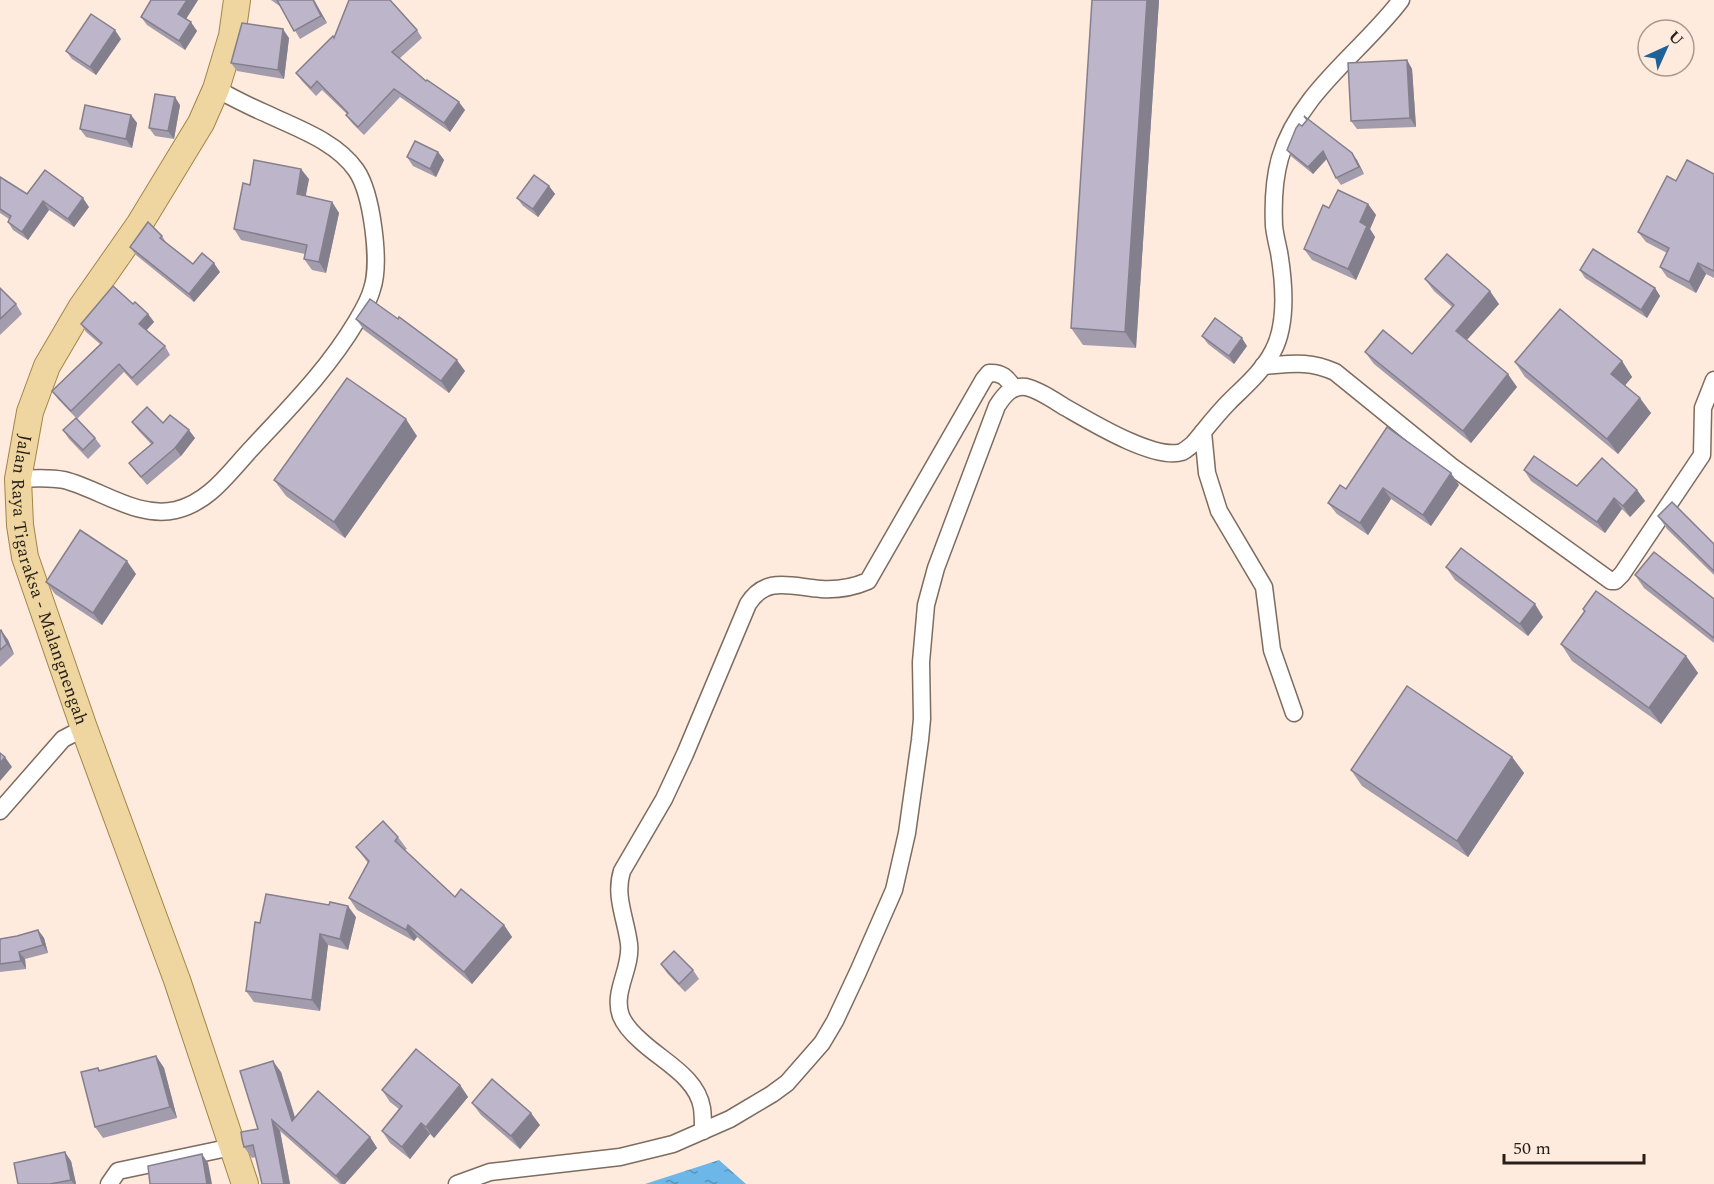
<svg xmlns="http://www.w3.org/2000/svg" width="1714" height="1184" viewBox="0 0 1714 1184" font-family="Spectral,serif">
<defs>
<pattern id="water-ripples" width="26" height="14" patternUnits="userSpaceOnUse" patternTransform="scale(1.5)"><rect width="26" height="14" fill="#6cb6e8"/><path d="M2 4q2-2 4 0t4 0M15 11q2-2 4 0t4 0" fill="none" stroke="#5993bb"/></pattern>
</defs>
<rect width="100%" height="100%" fill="#feebdd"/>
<path fill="url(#water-ripples)" d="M719,1160L746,1184H645Z"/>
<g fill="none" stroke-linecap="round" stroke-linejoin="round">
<g stroke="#7d6c5f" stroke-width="19">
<g id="street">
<path d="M1263,366C1291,364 1308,360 1335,372L1451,466L1611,581H1615L1622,574L1702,455L1703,408L1714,380"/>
<path d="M1203,432L1207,473L1219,511L1264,587L1272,650L1294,713"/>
<path d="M18,479C33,478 49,477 64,480C100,489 137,519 176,510C210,502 230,471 252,448C290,407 328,369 356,322C362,312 369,301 372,289C381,263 372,193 356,170C336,141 296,128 265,113C248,106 232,97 216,89"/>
<path d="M0,811L63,739L84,728"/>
<path d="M703,1131C703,1124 703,1115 702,1108C697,1077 662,1061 641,1041C633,1034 625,1026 621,1016C612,992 632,968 629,944C626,919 614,896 622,871L664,799L685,754L748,604C766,575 792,587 821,589C836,590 854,587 868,581L984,379L989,373C1002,372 1007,378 1014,388"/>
<path d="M109,1184L118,1171L232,1147"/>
<path d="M457,1184L490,1172L620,1157L673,1144L730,1119L772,1094L787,1083L822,1043L835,1021L858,972L894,890L907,833L920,740L922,719L921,662L926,605L936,568L997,406C1004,395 1012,385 1026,387C1039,390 1052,399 1063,406C1088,420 1154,461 1182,452C1186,450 1189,447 1193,444C1205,430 1216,415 1229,402C1244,387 1263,371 1273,351C1288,323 1284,282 1279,252C1277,243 1275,235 1274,226C1273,203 1274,179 1280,158C1299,92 1362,52 1401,0"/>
</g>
</g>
<g stroke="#a28449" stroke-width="28">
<g id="primary">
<path id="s1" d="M237,0L232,36L216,89L201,123L139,225L81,308L47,366L30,412L18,479L20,525L25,557L84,728L177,980L245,1184"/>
</g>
</g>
<use href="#street" stroke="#fff" stroke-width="16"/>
<use href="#primary" stroke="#efd6a1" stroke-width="26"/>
</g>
<g fill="#a39cad">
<path d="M198,0L186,19L197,31L185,50L147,25L141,17Z"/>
<path d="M271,0H314L327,23L300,39L281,7Z"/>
<path d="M1092,0H1159L1136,348L1083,345L1071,328Z"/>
<path d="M417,30L422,38L399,59L426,81L465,110L450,132L400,97L364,135L352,123L346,115L347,114L322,90L316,96L302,81L296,73L334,38Z"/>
<path d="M289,38L284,79L237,71L231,63Z"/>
<path d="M121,39L96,75L72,59L66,51Z"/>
<path d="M1407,60L1412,69L1416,127L1357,129L1351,121Z"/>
<path d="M180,105L174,139L155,136L149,128Z"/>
<path d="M131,115L137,123L132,148L86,137L80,129Z"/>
<path d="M1302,126L1357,160L1364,174L1341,185L1336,178L1327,159L1313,174L1292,157L1287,150Z"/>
<path d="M438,152L444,160L436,177L413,166L407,157Z"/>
<path d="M1714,174V278L1706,274L1696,293L1667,277L1660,267L1667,253L1646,242L1638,232L1676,181Z"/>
<path d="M0,177L27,194L89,207L74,227L49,210L28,240L13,230L8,222L9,219L0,213Z"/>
<path d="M309,179L305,196L332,202L339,213L326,273L312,270L304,259L305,254L241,240L234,229L250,185Z"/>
<path d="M549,186L555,194L538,217L523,206L517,198Z"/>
<path d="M1368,204L1376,215L1370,229L1375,237L1356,280L1312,260L1304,249L1329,208Z"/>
<path d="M162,236L167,244L193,264L220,272L194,302L136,255L130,247Z"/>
<path d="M1580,270L1655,288L1660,296L1647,318L1585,278Z"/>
<path d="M1425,279L1499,304L1467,340L1517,387L1471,443L1374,364L1365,352L1412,354L1452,307L1434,291Z"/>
<path d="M0,288L16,304L22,314L0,335Z"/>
<path d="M133,304L148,314L154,322L146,330L165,346L170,355L137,386L124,372L77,419L58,399L52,391L100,344L86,332L81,324Z"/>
<path d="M356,319L465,371L449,393L364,330Z"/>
<path d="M1202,336L1247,346L1234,364L1208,344Z"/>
<path d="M1622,361L1632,377L1625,385L1651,413L1618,454L1525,377L1515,362Z"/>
<path d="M132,422L163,423L195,438L181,456L147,485L129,463L151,444L138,430Z"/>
<path d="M63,430L95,438L101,446L88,459L69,439Z"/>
<path d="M417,436L345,538L286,496L274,480Z"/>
<path d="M1524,470L1577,486L1637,490L1645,501L1630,517L1622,509L1605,533L1531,481Z"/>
<path d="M1459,485L1431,526L1391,499L1368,535L1337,514L1328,503L1346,489Z"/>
<path d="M1658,516L1714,544V575L1667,529Z"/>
<path d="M1446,567L1543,617L1528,636L1455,580Z"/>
<path d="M136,574L102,625L55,594L46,582Z"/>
<path d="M1635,575L1714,599V643L1644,588Z"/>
<path d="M1583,609L1686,656L1698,673L1661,724L1572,661L1561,644L1584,612Z"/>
<path d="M1,630L8,640L14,654L0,667V631Z"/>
<path d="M1512,757L1524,773L1468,857L1362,786L1351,770Z"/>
<path d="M398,837L407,849L405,850L455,897L504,925L512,937L472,984L417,937L414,941L357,910L349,898L368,863L356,847Z"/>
<path d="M356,917L348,950L328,945L320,1011L254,1002L246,991L260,923Z"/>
<path d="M38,930L44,938L48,953L25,959L26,969L0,972V939L17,936Z"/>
<path d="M661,964L693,970L699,979L685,992L667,973Z"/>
<path d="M156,1056L164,1068L177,1118L103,1138L95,1127L98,1068L101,1071Z"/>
<path d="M281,1072L295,1117L370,1137L377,1148L345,1184H340L280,1131L290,1184H262L256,1157L252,1158L244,1147L258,1129Z"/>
<path d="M460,1085L468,1097L434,1138L430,1134L410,1159L390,1143L382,1131L399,1109L390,1102L382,1090Z"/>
<path d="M472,1103L540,1125L520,1149L481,1115Z"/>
<path d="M71,1161L76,1184H18Z"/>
</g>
<g fill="#847f8d">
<path d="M187,0H198L184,22L178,14Z"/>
<path d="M313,0H314L327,23L321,16Z"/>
<path d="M1147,0H1159L1136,348L1125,332Z"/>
<path d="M191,22L197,31L185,50L179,41Z"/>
<path d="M283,29L289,38L284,79L278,70Z"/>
<path d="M115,30L121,39L96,75L90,67Z"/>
<path d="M1407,60L1412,69L1416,127L1410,118Z"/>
<path d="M175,97L180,105L174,139L168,131Z"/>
<path d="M459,102L465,110L450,132L444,123Z"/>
<path d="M131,115L137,123L132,148L126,139Z"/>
<path d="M1323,151L1327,158L1313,174L1308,167Z"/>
<path d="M438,152L444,160L436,177L430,169Z"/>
<path d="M1352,153L1357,160L1364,174L1359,167Z"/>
<path d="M301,169L309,179L304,205L297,194Z"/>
<path d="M549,186L555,194L538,217L533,209Z"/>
<path d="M83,198L89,207L74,227L68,219Z"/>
<path d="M43,201L49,210L28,240L22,232Z"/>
<path d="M332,202L339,213L326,273L319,262Z"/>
<path d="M1368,204L1376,215L1370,229L1375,237L1356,280L1348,269L1360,222Z"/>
<path d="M214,263L220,272L194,302L189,294Z"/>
<path d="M1698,263L1706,274L1696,293L1689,282Z"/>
<path d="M1655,288L1660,296L1647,318L1641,310Z"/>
<path d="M1490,291L1499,304L1464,343L1456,331Z"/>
<path d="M148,314L154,322L145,332L139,324Z"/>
<path d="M1242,338L1247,346L1234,364L1229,356Z"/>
<path d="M457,360L465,371L449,393L441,381Z"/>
<path d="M1622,361L1632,377L1622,389L1611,374Z"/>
<path d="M1508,374L1517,387L1471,443L1463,431Z"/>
<path d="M1640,398L1651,413L1618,454L1607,439Z"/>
<path d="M406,419L417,436L345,538L334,522Z"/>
<path d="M189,430L195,438L181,456L175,448Z"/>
<path d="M1451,473L1459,485L1431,526L1423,515Z"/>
<path d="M1383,488L1391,499L1368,535L1360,523Z"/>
<path d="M1637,490L1645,501L1630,517L1623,506Z"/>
<path d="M1614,498L1622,509L1605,533L1597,522Z"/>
<path d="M127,561L136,574L102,625L93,613Z"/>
<path d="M1535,604L1543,617L1528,636L1520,624Z"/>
<path d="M1,630L8,640L14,654L7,644Z"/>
<path d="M1686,656L1698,673L1661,724L1649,708Z"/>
<path d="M5,757L12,767L0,781V763Z"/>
<path d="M1512,757L1524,773L1468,857L1457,841Z"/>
<path d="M348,906L356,917L348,950L340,939Z"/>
<path d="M408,925L417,937L414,941L406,930Z"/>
<path d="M504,925L512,937L472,984L464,972Z"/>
<path d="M38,930L44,938L48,953L43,945Z"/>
<path d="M320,934L328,945L320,1011L312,1000Z"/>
<path d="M19,952L25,959L26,969L21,961Z"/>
<path d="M156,1056L164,1068L177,1118L170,1107Z"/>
<path d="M273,1061L281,1072L299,1132L292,1121Z"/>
<path d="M460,1085L468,1097L434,1138L426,1127Z"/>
<path d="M531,1113L540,1125L520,1149L511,1136Z"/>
<path d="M272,1120L280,1131L290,1184H284Z"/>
<path d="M421,1123L430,1134L410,1159L402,1147Z"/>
<path d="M370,1137L377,1148L345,1184H342L336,1176Z"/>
<path d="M65,1152L71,1161L76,1184H74L71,1180Z"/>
<path d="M202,1154L208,1163L212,1184H207Z"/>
</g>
<g fill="#bdb5c9" stroke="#847f8d" stroke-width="1.5">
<path d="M151,0H187L178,14L191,22L179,41L141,17Z"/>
<path d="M277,0H313L321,16L294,31Z"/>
<path d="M349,0H390L417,30L392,52L426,81L427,80L459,102L444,123L394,89L358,127L346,115L348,113L317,81L311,88L296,73L333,36L334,38Z"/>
<path d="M1092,0H1147L1125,332L1071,328Z"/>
<path d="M91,14L115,30L90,67L66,51Z"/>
<path d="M242,23L283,29L278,70L231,63Z"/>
<path d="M1407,60L1410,118L1351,121L1348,63Z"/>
<path d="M155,94L175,97L168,131L149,128Z"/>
<path d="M85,105L131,115L126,139L80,129Z"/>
<path d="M1304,116L1352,153L1359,167L1336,178L1323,151L1308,167L1287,150L1296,128L1299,124L1302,126L1307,120Z"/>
<path d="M415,141L438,152L430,169L407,157Z"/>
<path d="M254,160L301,169L297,194L332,202L319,262L304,259L307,245L234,229L243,183L250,185Z"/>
<path d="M1687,160L1714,174V271L1698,263L1689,282L1660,267L1669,248L1638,232L1667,176L1676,181Z"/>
<path d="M45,170L83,198L68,219L43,201L22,232L8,222L11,216L0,209V177L27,194Z"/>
<path d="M534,175L549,186L533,209L517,198Z"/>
<path d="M1338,190L1368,204L1360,222L1367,226L1348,269L1304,249L1323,205L1329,208Z"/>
<path d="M148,222L162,236L160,238L193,264L202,253L214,263L189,294L130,247Z"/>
<path d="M1593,249L1655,288L1641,310L1580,270Z"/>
<path d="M1447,254L1490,291L1456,331L1508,374L1463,431L1365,352L1383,330L1412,354L1454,305L1425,279Z"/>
<path d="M113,286L133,304L135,302L148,314L139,324L165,346L132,378L119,364L71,411L52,391L102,343L81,324Z"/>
<path d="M0,288L16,304L0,319Z"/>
<path d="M370,299L398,319L399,317L457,360L441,381L356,319Z"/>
<path d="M1560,309L1622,361L1611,374L1640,398L1607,439L1515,362Z"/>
<path d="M1215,318L1242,338L1229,356L1202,336Z"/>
<path d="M347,378L406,419L334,522L274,480Z"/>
<path d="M147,407L163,423L170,415L189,430L175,448L141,477L129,463L153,443L132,422Z"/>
<path d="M76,418L95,438L83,450L63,430Z"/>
<path d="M1387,427L1451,473L1423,515L1383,488L1360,523L1328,503L1340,485L1346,489Z"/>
<path d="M1534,456L1577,486L1602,458L1637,490L1623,506L1614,498L1597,522L1524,470Z"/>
<path d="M1672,502L1714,544V571L1658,516Z"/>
<path d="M80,530L127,561L93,613L46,582Z"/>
<path d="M1461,548L1535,604L1520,624L1446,567Z"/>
<path d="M1654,552L1714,599V638L1635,575Z"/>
<path d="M1596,591L1686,656L1649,708L1561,644L1585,611L1583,609Z"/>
<path d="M1,630L7,644L0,650V631Z"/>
<path d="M1407,686L1512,757L1457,841L1351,770Z"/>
<path d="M0,753L5,757L0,763Z"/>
<path d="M383,821L398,837L395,841L455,897L461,889L504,925L464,972L408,925L406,930L349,898L369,861L356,847Z"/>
<path d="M266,894L329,905L330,902L348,906L340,939L320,934L312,1000L246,991L255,922L260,923Z"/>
<path d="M38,930L43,945L19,952L21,961L0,964V939L17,936Z"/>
<path d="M674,951L693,970L679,984L661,964Z"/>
<path d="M416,1049L460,1085L426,1127L421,1123L402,1147L382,1131L402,1106L382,1090Z"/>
<path d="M156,1056L170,1107L95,1127L81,1072L98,1068L99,1071Z"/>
<path d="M273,1061L292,1121L318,1091L370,1137L336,1176L272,1120L284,1184H262L253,1145L244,1147L242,1139L241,1132L258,1129L240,1071Z"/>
<path d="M492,1079L531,1113L511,1136L472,1103Z"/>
<path d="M65,1152L71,1180L50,1184H18L14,1163Z"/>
<path d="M202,1154L207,1184H150L148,1166Z"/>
</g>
<g text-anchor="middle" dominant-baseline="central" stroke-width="4.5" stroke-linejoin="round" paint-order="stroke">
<g font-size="18" fill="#261f1a" stroke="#feebdd">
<text stroke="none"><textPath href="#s1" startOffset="639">Jalan Raya Tigaraksa - Malangnengah</textPath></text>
</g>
</g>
<g transform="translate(1666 48) rotate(45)"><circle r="28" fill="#feebdd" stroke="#a8998f" stroke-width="1.5"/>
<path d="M0-4.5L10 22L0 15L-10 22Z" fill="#1e6297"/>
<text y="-9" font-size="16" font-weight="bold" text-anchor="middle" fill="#261f1a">U</text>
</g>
<path d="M1504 1154v9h140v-9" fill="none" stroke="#261f1a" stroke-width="3"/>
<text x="1513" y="1154" font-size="18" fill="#261f1a" stroke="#feebdd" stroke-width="4.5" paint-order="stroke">50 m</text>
</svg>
